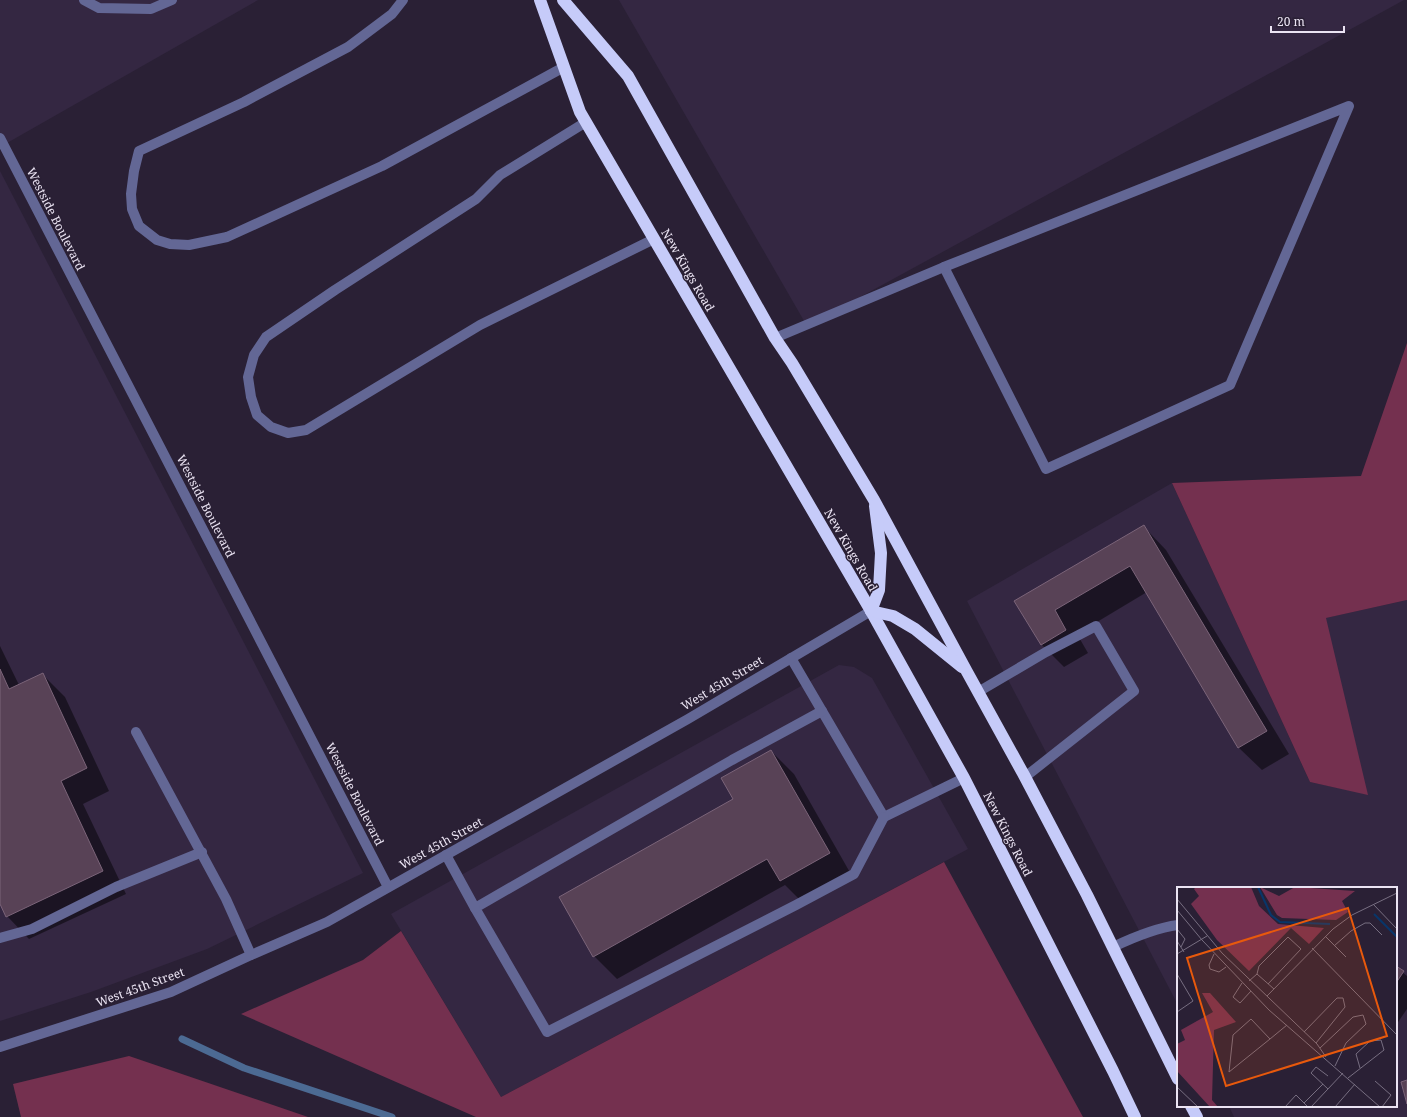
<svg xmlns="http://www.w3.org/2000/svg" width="1407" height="1117" viewBox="0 0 1407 1117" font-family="'Noto Serif',serif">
<rect width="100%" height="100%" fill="#2a2035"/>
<g fill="#342742">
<path d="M0,0H258L0,147Z"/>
<path d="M619,0H1404L807,326Z"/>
<path d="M0,171L363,873L207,949L91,992L0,1021Z"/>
<path d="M1172,483L1310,782L1367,794L1325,618L1407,600V1117H1234L1229,1106H1396V888H1178V1005L967,601Z"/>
<path d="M839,665L854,667L872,678L968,849L501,1097L391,914Z"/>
</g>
<g fill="#74304f">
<path d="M1407,343V600L1326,618L1368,795L1310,782L1172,483L1361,476Z"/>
<path d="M944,862L1083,1117H476L241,1014L363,960L401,931L501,1097Z"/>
<path d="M129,1056L308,1117H21L13,1084Z"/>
</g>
<g fill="#0007">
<path d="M1144,527L1166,550L1289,754L1262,770L1239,748L1147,592L1077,634L1088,653L1064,667L1042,645L1016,602Z"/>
<path d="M0,646L19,685L42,674L65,697L109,791L83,804L126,894L29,939L7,916L0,902Z"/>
<path d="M771,751L794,774L852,876L803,903L785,885L617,979L594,956L734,799Z"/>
<path d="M1396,967L1407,976V1009L1396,1025Z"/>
</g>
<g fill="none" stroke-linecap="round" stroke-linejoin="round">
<path stroke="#4c6a93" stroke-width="7" d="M182,1039L244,1068L392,1117"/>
</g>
<g fill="#584256" stroke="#7b6479">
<path d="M1144,525L1267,731L1238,748L1130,566L1055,610L1066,630L1041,645L1014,601Z"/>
<path d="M0,669L9,689L43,673L87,768L61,781L103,871L6,917L0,904Z"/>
<path d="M771,750L830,853L780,881L767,859L593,957L559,897L733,799L721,778Z"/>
<path d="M1396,966L1404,971L1396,983Z"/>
<path d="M1407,1080V1104L1401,1082Z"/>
</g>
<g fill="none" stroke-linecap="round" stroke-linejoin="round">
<g stroke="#636795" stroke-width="10">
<path d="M84,0L99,8L151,9L172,0"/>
<path d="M403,0L392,14L348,47L244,102L139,151L134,171L131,194L132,209L139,226L157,240L170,244L189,245L227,237L382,166L564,67"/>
<path d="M1349,106L1230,385L1046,469L944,267Z"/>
<path d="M586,122L500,175L476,199L335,290L266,337L254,355L248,377L251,397L257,415L271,427L288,433L306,430L480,325L654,239"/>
<path d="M0,138L388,887"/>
<path d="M775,338L944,267"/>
<path d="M791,658L884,817L964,778"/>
<path d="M978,692L1046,652L1096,626L1134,691L1025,777"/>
<path d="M822,711L732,760L475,908L547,1032L796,905L854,874L884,817"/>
<path d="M136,732L226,899L251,955"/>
<path d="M446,855L475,908"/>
<path d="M0,938L32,929L116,887L202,852"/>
<path d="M1113,947C1134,937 1155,928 1178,925"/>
<path d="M0,1047L171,992L251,955L327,922L688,719L871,611"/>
</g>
<g stroke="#c6cbf9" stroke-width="12">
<path d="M540,0L580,112L871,611L964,778L1113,1071L1135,1117"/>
<path d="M563,0L628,76L775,338L792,363L874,500L966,670L1025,777L1087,895L1178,1079"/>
<path d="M871,611L893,616L915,629L962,667"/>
<path d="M871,611L879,590L881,553L875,506"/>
<path d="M1191,1106L1197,1117"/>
</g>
</g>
<g text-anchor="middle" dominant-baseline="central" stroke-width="3" stroke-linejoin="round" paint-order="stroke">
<g font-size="12" fill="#ebe4f3" stroke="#2a2035">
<text transform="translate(56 219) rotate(63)">Westside Boulevard</text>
<text transform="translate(688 270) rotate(60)">New Kings Road</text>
<text transform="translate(206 506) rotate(63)">Westside Boulevard</text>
<text transform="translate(851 550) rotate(60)">New Kings Road</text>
<text transform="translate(722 683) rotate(-31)">West 45th Street</text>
<text transform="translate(355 794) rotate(63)">Westside Boulevard</text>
<text transform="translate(1008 834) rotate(63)">New Kings Road</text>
<text transform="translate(441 843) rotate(-29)">West 45th Street</text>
<text transform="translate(140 987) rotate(-20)">West 45th Street</text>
</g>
</g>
<g transform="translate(1177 887)">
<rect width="220" height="220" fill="#2a2035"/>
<path d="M19,0H74L82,19L101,37L147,41L132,57L114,41L72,84L40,53L14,17L22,9L17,2ZM83,0L102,9L118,0L178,4L165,14L171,25L159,33L105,31L100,28ZM25,106H33L59,135L37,143L35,213L41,220H33L0,184V157L8,153L4,143L36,125Z" fill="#74304f"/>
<path fill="none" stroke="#08366a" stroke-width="2" d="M81,0L94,28L103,35L153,37M197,27L220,50"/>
<path fill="none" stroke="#776e81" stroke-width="1" d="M0,12L45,66L140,157L149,170M196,17L220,42M0,23L25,53L92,123L203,220M0,42L8,52L4,60M148,49L169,70M0,54L7,65M157,59L174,44L188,36H193L205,48M135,61L220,148M0,67L30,49M37,67L32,78L33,82L42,85L49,80M0,87L16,114L0,125M80,87L82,79L111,50L124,62L91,97M72,94L80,87L97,102M65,96L56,110L63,116L74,104M90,109L156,42L175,28L220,6M74,132L93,152L52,185L56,148ZM127,145L160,111H166L168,120L139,156M93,152L110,138M143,161L176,130L186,128L189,137L169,156L158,179M151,189L139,180L134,186L151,202M171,191L207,163L204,153L193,154L179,167L183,181M198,194L214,208L205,220M0,200L21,220M127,216L146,197M108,220L119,208L131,220M134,220L166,186M158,220L178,197"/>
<path fill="#e8590c" fill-opacity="0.15" stroke="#e8590c" stroke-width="2" d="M171,21L210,149L49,199L10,71Z"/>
<rect width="220" height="220" fill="none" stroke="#ebe4f3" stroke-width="2"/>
</g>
<path d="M1271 26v6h73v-6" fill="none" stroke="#ebe4f3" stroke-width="2"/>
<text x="1277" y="26" font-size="12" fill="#ebe4f3" stroke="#2a2035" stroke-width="3" paint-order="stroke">20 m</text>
</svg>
